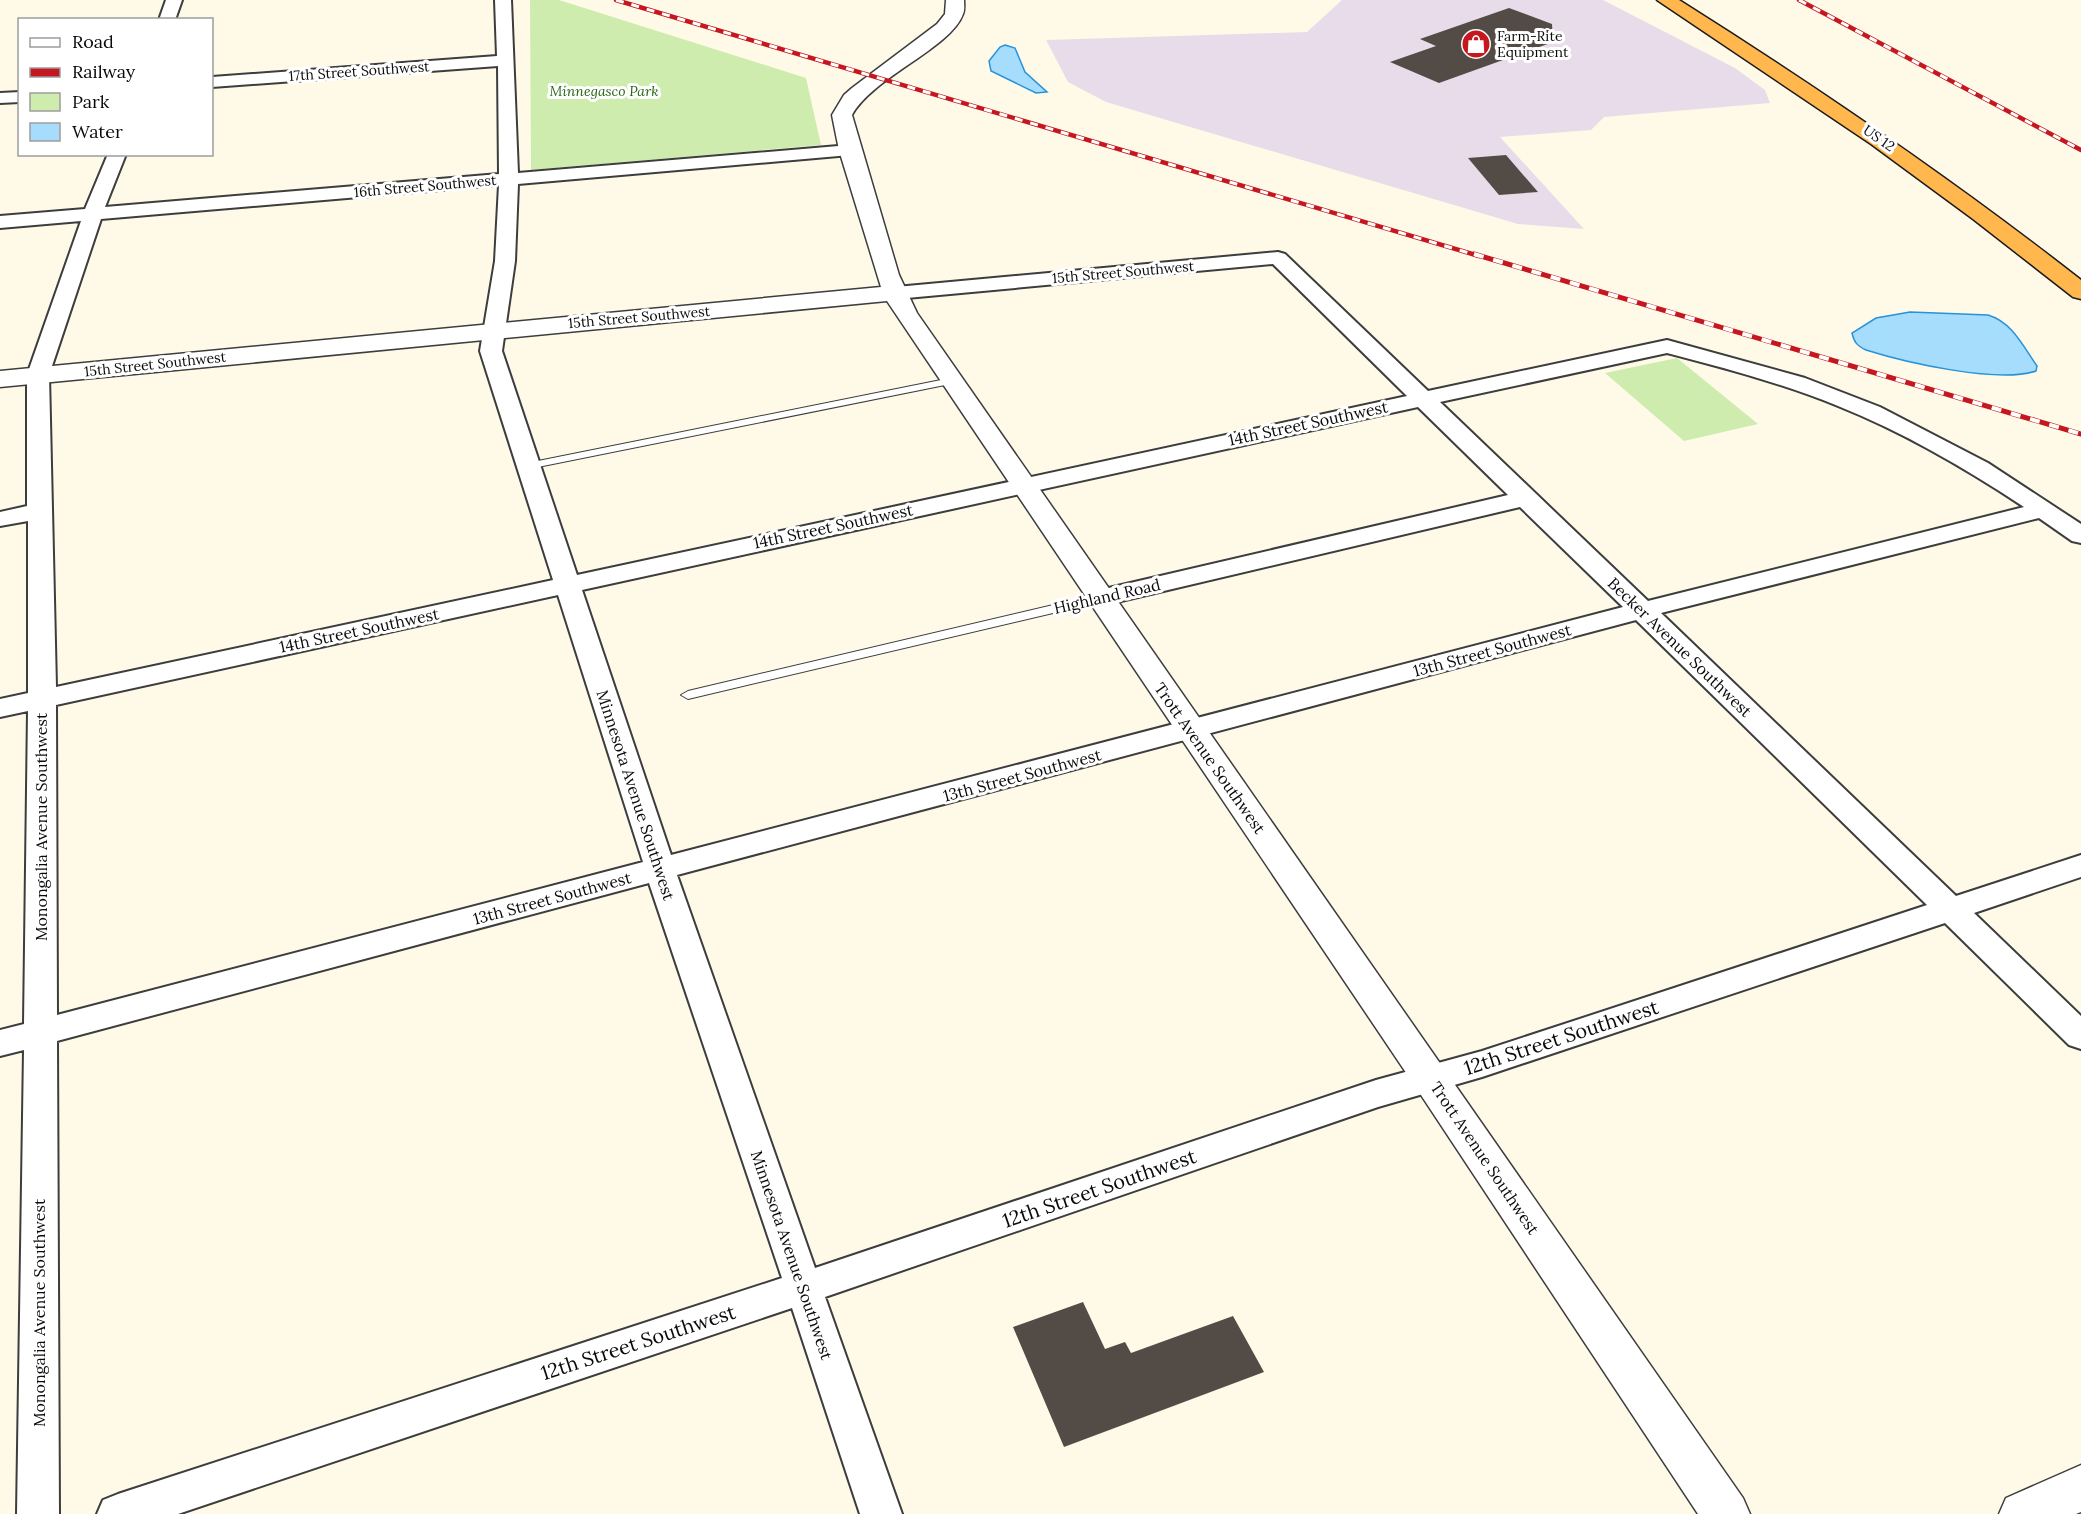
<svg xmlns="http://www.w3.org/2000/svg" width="2081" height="1514" viewBox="0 0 2081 1514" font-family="Lora,serif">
<rect width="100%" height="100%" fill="#fffae7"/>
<path fill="#e9dcea" d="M1342,0H1603L1735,68L1765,90L1770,103L1604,117L1591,130L1500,137L1584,229L1518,224L1106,102L1068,82L1046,40L1307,32Z"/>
<g fill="#ceecad">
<path d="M530,0H559L806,78L821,145L531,170Z"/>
<path d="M1677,358L1758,424L1684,441L1605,373Z"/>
</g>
<g fill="#a6dcfc" stroke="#2693da" stroke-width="1.5">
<path d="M1005,45L1015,48L1025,72L1047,92L1036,93L991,71L989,61L1000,47Z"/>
<path d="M1910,312L1988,315C2012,322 2023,346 2037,366L2036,371C1998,384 1904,362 1866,350C1857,346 1854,342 1852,333L1876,318Z"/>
</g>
<g fill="#534b45">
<path d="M1509,8L1552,24L1553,42L1439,83L1390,62L1436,46L1420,39Z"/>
<path d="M1506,155L1538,192L1499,195L1468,158Z"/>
<path d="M1083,1302L1105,1349L1125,1342L1131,1353L1233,1316L1264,1372L1064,1447L1013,1327Z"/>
</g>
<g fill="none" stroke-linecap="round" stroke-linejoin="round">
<g stroke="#3d3d3d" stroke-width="2">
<g id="service">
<path d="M951,378L956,381L955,383L528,469L522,466L528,463Z"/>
<path d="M1100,594L1104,595L1106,598L1104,601L688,699L681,695L688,691Z"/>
</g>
</g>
<g stroke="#3d3d3d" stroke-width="4">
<g id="minor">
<path d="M166,0H182L175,20H159Z"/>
<path d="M495,0H511L518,173L850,145L859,150L850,155L518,184L515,261L502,351L577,575L1407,396L1273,264L896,299L889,297L886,293L889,289L896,287L1278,252L1285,254L1428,391L1667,340L1805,378L1880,407L1988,463L2081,524V543L2072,541L2039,518L1661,613L1956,896L2081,855V877L1974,913L2081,1016V1049L2069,1045L1945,923L1482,1077L1378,1107L825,1297L902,1514H860L792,1308L178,1514H97L103,1500L118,1494L782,1278L649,883L57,1041L59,1514H17L24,1050L0,1056V1030L24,1024L28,711L0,717V699L28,693V521L0,526V512L27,506V375L81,221L0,228V216L85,209L108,154H126L105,207L499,174L498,66L212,87V77L497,56ZM499,185L495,261L480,351L553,580L56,687L49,375L101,219ZM1667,353C1724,368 1782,383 1838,406C1903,432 1965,468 2024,507L1648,601L1440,402ZM1418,407L1508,495L1100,590L1091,592L1087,598L1091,604L1100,606L1520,507L1623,607L671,855L582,590ZM558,595L643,862L57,1015L56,705ZM1636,620L1927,905L1482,1051L1376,1080L815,1268L677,875Z"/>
<path d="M20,92V102L0,103V93Z"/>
</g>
</g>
<g stroke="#3d3d3d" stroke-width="3">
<g id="tertiary">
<path d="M946,0H964C964,4 965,10 963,14C951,48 873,77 852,115L899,275L917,313L1743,1498L1750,1514H1698L1417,1089L887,301L0,387V371L881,287L839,150L832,115L844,95L852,88L937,24L945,14Z"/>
<path d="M2081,1465V1512L2076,1514H1999L2006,1498Z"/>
</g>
</g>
<g stroke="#1b1b1b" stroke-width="3">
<path id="trunk" d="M1657,0H1679C1817,87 1952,179 2081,280V299L2073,297L1973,219L1871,144Z"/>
</g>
<use href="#service" fill="#fff" fill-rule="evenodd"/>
<use href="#minor" fill="#fff" fill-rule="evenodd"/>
<use href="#tertiary" fill="#fff" fill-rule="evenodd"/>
<use href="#trunk" fill="#ffb74e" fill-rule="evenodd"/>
<g stroke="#c51720" stroke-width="4.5">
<g id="rail-far1">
<path d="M616,0L1479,256"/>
<path d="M1799,0L2081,150"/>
</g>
</g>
<g stroke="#c51720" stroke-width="5">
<path id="rail" d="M1474,254L2081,434"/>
</g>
<use href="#rail-far1" stroke="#fff" stroke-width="3" stroke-dasharray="8" stroke-linecap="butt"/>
<use href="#rail" stroke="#fff" stroke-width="4" stroke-dasharray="10" stroke-linecap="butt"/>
</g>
<defs>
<g id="shop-disc" transform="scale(1.5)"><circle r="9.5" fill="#c51720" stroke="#fff"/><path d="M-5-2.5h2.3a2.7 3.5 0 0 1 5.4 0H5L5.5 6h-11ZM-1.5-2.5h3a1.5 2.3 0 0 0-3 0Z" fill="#fff"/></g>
</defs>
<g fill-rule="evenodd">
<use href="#shop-disc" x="1476" y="44"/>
</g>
<g text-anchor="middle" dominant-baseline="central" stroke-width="6" stroke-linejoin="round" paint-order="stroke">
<g font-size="14" fill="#0a0a0a" stroke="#fff" text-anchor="start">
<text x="1497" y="36">Farm-Rite<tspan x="1497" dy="16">Equipment</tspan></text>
</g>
<g font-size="14" fill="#0a0a0a" stroke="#fff">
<text transform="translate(359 71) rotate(-4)">17th Street Southwest</text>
<text transform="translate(1879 138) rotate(35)">US 12</text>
<text transform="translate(425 186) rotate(-5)">16th Street Southwest</text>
<text transform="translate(1123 272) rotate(-5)">15th Street Southwest</text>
<text transform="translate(639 317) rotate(-5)">15th Street Southwest</text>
<text transform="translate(155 364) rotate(-6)">15th Street Southwest</text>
</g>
<g font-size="14" font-style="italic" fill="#276616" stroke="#fff">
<text x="604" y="91">Minnegasco Park</text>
</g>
<g font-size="16" fill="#0a0a0a" stroke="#fff">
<text transform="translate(1308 423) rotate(-12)">14th Street Southwest</text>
<text transform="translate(833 526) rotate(-12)">14th Street Southwest</text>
<text transform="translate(1107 596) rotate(-13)">Highland Road</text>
<text transform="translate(359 630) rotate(-12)">14th Street Southwest</text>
<text transform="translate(1680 647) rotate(44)">Becker Avenue Southwest</text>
<text transform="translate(1492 650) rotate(-15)">13th Street Southwest</text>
<text transform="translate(1210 758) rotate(55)">Trott Avenue Southwest</text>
<text transform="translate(1022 775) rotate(-15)">13th Street Southwest</text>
<text transform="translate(636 795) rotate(72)">Minnesota Avenue Southwest</text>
<text transform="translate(41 827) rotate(-90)">Monongalia Avenue Southwest</text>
<text transform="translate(552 898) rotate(-15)">13th Street Southwest</text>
<text transform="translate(1485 1158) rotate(56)">Trott Avenue Southwest</text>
<text transform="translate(792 1255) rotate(71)">Minnesota Avenue Southwest</text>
<text transform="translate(39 1313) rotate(-90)">Monongalia Avenue Southwest</text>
</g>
<g font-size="20" fill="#0a0a0a" stroke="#fff">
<text transform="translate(1561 1037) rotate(-18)">12th Street Southwest</text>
<text transform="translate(1099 1188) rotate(-19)">12th Street Southwest</text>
<text transform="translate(638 1342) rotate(-18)">12th Street Southwest</text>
</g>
</g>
<rect x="18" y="18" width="195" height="138" fill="#ffffff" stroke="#9d9d9d" stroke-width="1.5"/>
<rect x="30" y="38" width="30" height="9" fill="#ffffff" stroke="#9d9d9d" stroke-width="1.5"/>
<text x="72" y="48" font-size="18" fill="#0a0a0a">Road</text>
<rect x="30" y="68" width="30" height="9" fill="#c51720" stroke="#9d9d9d" stroke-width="1.5"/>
<text x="72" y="78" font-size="18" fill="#0a0a0a">Railway</text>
<rect x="30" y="93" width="30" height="18" fill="#ceecad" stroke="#9d9d9d" stroke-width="1.5"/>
<text x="72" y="108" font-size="18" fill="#0a0a0a">Park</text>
<rect x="30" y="123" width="30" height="18" fill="#a6dcfc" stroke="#9d9d9d" stroke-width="1.5"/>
<text x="72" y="138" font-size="18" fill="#0a0a0a">Water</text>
</svg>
